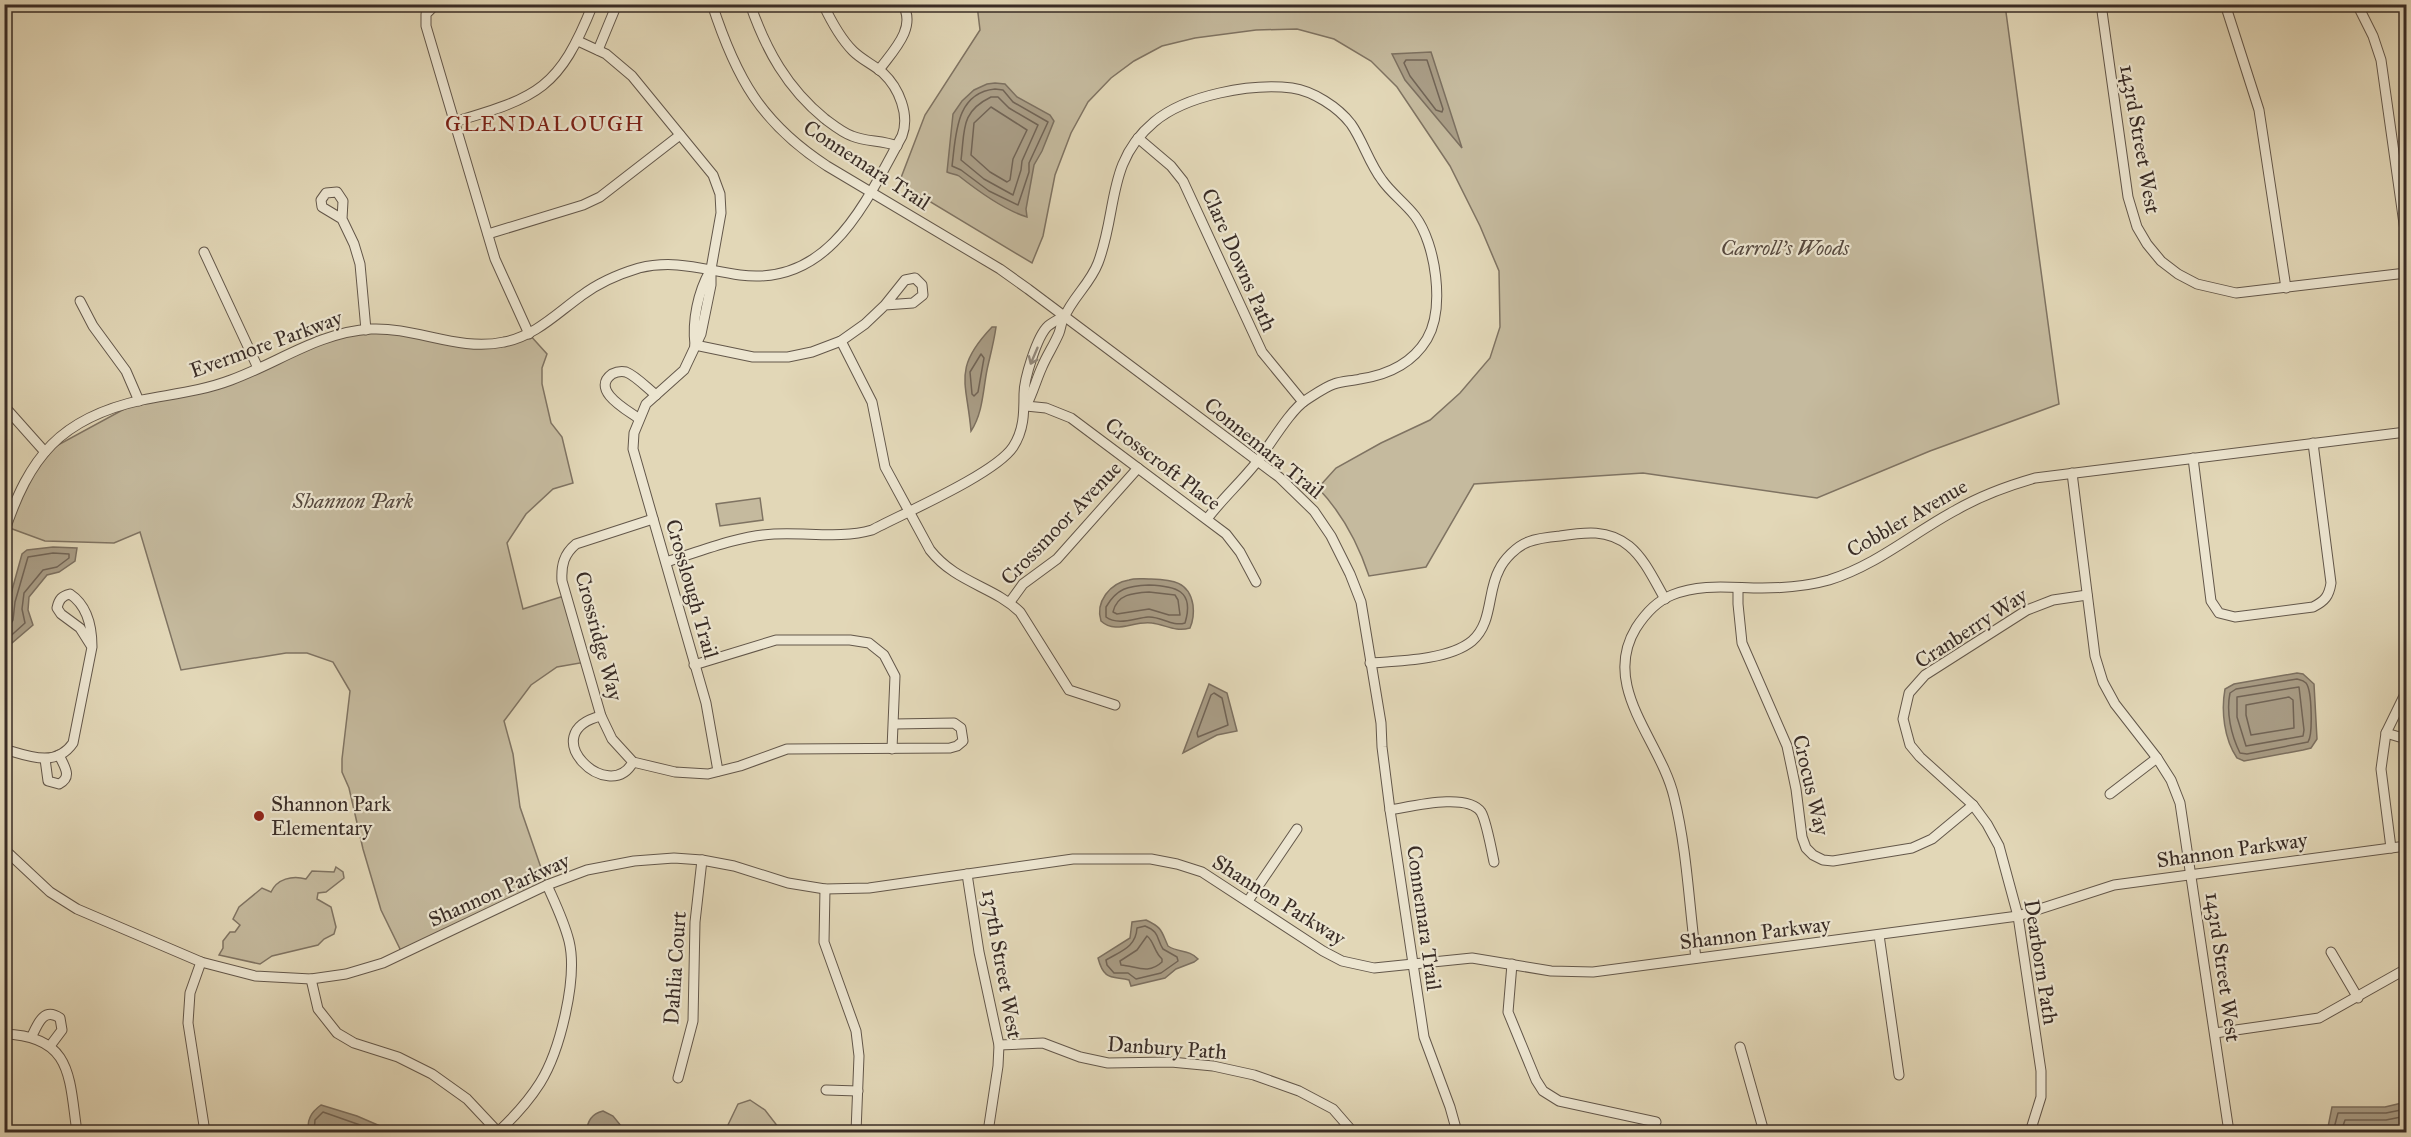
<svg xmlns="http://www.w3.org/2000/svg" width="2411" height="1137" viewBox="0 0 2411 1137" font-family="'IM FELL Great Primer',serif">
<rect width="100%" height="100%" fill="#e2d7b7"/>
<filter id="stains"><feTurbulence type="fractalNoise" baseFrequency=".00333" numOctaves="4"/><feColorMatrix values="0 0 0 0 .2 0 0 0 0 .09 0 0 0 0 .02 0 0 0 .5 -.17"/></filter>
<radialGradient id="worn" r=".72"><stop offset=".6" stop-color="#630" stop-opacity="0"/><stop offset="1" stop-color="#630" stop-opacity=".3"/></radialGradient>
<g fill="#c5ba9e" stroke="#7f7362" stroke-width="1.5">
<path d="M977,5H2005L2059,404L1930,451L1817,498L1643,473L1474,484L1426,567L1369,576C1358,543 1342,513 1318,488L1336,468L1381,443L1430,420L1460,393L1490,358L1500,327L1499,271L1480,226L1450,166L1397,87L1371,61L1334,39L1297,29L1256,30L1195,38L1162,46L1134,61L1111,78L1088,102L1071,133L1055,175L1043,236L1032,263L899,183L925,115L980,30Z"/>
<path d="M366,330L476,345L529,334L547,354L542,368V384L551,423L562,437L573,483L553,489L526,514L507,543L523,609L567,595L586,662L557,667L531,685L504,721L513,754L520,807L547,885L402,953L381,910L363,849L349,788L342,772V759L350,691L333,662L307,653H286L181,670L140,532L114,543L45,541L7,527L45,452L139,401L206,388L320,340Z"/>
<path d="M760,498L763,520L720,526L716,504Z"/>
<path d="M336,867L343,872L344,878L326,892L318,893L317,899L331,907L336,927L334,934L324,939L318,945L272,956L260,964L219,955L223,948V941L230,932H235L240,925L233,919L239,907L262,888L271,892C277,879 292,875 306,879L312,871L334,872Z"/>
<path d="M750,1100L765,1110L782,1132H720L726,1129L738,1104Z"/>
</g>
<g fill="#a99d86" stroke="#7c7060" stroke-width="1.5">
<path d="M1431,52L1462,148L1405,80L1392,54Z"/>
<path d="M995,83L1005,84L1017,97L1050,115L1054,121L1042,151L1034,165L1026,209L1027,217C1004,210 978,191 959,176C956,174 951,174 947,172L953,114L962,101L974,90L987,84Z"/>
<path d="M992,327H996C994,342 990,356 987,370C983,390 983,413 971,431C967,382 952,369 992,327Z"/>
<path d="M53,547L77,548L75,561L59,572L47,575L29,597L28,610L33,625L5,649L9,601L22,554L27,550Z"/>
<path d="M1149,579C1171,580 1189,580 1193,605C1194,613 1193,621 1190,628C1175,632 1166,625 1152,623C1134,620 1116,635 1101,621C1095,602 1110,583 1129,580C1135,578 1142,579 1149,579Z"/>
<path d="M2297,673L2303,674L2314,684L2317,739L2311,748L2303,750L2244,761L2237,758C2224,739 2221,711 2225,689L2234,684Z"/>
<path d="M1209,684L1227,693L1237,731L1217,735L1183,753Z"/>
<path d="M1146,920C1163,928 1161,931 1168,946C1178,953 1189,949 1198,959L1194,962L1176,969L1165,978L1131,986L1129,980C1112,976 1104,981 1098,958L1130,938L1132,922Z"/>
<path d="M2406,1102V1132H2327L2332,1107H2385Z"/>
<path d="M321,1105L357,1116L394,1132H309C306,1120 311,1112 321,1105Z"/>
<path d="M603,1111L613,1116L626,1132H586C588,1121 591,1114 603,1111Z"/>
</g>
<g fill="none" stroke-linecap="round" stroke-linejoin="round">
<g stroke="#716456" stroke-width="1.5">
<path d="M1406,60H1427L1443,109L1442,112L1436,110L1410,76L1404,63Z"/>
<path d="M995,89L1003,90L1013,102L1048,122L1029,163V172L1018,205L989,191L961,170L952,166C956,136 955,93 995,89Z"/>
<path d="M991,97H998L1009,108L1038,125L1022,161L1021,170L1013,195L984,179L961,160C965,130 960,112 991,97Z"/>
<path d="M991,107L1027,130L1013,159L1010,180L1007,182L990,172L971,155L974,123Z"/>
<path d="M981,354L984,358L978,392L974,396L972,394L970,372Z"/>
<path d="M1149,585C1175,586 1195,590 1185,623C1172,627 1161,616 1148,617C1135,618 1118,626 1106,617V607C1117,588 1128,586 1149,585Z"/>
<path d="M1149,592L1175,595L1178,600L1180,615H1169L1149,609L1117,614L1113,612C1117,594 1133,593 1149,592Z"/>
<path d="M4,626L10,625L13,620L15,602L28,557L53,553L69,554V558L57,567L43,570L24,593L22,609L25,623L4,642"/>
<path d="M2297,679C2301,680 2303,680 2306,683C2312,690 2313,735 2308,742L2247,754L2240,753C2231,735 2226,712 2230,693L2236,689Z"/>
<path d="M2299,687L2304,730L2303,736L2246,746L2237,717V697Z"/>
<path d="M1214,693L1222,698L1228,725L1198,737L1197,733L1211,695Z"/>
<path d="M2289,697L2293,700L2294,728L2251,735L2246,715V705Z"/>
<path d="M1145,926C1160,932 1156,938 1163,949L1177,957L1178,961L1161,973L1136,979L1128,973H1114L1107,965L1106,960C1121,951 1136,947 1137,928Z"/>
<path d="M1147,936C1154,941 1154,952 1162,959V962C1148,975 1136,966 1121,965L1120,961L1137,950Z"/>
<path d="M314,1132L315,1120L323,1112L380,1132"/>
<path d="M2333,1132L2338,1113H2386L2406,1109"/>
<path d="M2341,1132L2345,1120H2386L2406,1116"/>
</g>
<g stroke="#63574a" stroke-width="11">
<g id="minor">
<path d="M436,4L426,14V26L495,259L529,334"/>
<path d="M712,4C736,78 761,123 827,166L1000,269L1028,289L1279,477L1314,511L1331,536L1350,574L1361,602L1381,723L1382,747L1390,810L1424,1037L1450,1107L1457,1132"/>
<path d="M750,4C766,50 787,88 825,119C833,125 843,133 852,136C866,142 882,140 897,146"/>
<path d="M2101,4L2128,197L2137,227L2147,244L2161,261L2178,274L2197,284L2236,293L2406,273"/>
<path d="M2225,4L2259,110L2286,288"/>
<path d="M2357,4L2373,36L2381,60L2406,238"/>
<path d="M578,41L606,54L632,76L713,175L720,194L721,213L711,269V285L701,334L684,370L646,404L634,433L633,449L706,703L718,771"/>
<path d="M598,50L617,4"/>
<path d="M879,70C892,52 918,27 902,4"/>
<path d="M454,122C539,97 559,89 593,4"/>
<path d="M1138,138L1171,166L1183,181L1262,352L1303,402"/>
<path d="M342,219L322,207L321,200L326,193L337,192L343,201L342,219L354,244L360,264L366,330"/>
<path d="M488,234L583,205L600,197L680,135"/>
<path d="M204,252L258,368"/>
<path d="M80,301L93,326L126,371L139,401"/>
<path d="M841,341L872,402L885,467L930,550C956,583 993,586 1020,612L1069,690L1115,705"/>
<path d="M695,345L753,357H788L812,352L841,341L865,324L885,305L905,280L915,278L922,285L923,295L913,303L885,305"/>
<path d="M695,345C692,321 698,292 710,271"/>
<path d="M4,406L45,452"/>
<path d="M1026,406C1033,393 1036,380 1042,367C1047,355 1054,345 1059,333C1061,328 1061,322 1064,318C1072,298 1090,284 1098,263C1118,211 1106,162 1154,122C1186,95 1251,83 1292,88C1313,91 1338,107 1351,124C1363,141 1369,163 1382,180C1391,193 1405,203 1415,216C1436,244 1445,308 1427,339C1412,364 1387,375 1360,379C1352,381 1342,381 1334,384C1325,387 1314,395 1306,400C1290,410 1269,447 1256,463C1240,483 1222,499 1207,519"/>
<path d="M1026,406L1046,408L1071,418L1226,534L1240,552L1256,582"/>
<path d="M638,418C627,410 590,390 612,374C616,372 621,371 626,372C636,376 647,388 656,395"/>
<path d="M2193,458L2211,601L2219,613L2235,617L2313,607C2325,601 2329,596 2331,583L2313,443"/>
<path d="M2072,473L2095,656L2103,682L2115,704L2157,758L2171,780L2180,803L2229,1132"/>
<path d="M653,519L576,544C564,554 561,565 562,581L601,716L612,739L633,762L675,772L708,774L740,766L787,749L950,748L957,746L963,741L961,728L954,723L894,724"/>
<path d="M4,533C29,457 60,418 142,400C172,394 202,391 231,380C278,363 319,332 371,329C416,327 459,352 504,342C535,336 556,314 581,296C598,283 619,274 639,268C676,259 704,270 740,275C830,287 866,201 902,136C910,115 899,88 883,73C874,65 862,60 853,51C840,38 831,21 823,4"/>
<path d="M666,562C701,551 737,536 774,534C806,532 841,539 872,530C904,513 995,474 1013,447C1024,430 1024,413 1024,394C1024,379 1037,336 1048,326C1053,322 1059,319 1064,316"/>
<path d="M1738,588V604L1742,643L1787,746L1796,789L1802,837L1806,848L1813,855L1823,860L1833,861L1912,848L1932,839L1973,805"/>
<path d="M1010,602L1023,584L1057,559L1138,468"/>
<path d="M1370,663C1399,661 1449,660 1472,641C1493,623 1487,592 1499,570C1504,559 1517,546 1528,542C1538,538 1549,537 1560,536C1585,532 1608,529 1629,546C1645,559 1655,582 1665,599"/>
<path d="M694,665L776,640H850L869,643L884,655L895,676L892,749"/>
<path d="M601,716C533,733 609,806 633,762"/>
<path d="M2386,733L2406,739"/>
<path d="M4,749C28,756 56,768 73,743L92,647C92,627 88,606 70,594C62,596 59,599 57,608L61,614L80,628L92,647"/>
<path d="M45,759L48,781L59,784C73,777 64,766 59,755"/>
<path d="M2110,794L2157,758"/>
<path d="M1390,810C1410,807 1467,792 1481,812C1486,820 1492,852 1494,862"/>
<path d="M2391,848L2381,769L2386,733L2406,692"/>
<path d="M4,849L50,892L77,909L201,962L255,976L311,979L346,974L383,963L547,885L587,870L634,861L674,858L702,860L734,866L788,883L825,889L869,888L1073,859H1151L1177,864L1202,872L1323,951L1342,961L1374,968L1472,958L1551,971L1593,972L2018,916L2114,885L2406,846"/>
<path d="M967,874L979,952L999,1045L998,1066L988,1132"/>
<path d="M825,889L824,942L856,1031L859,1056L856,1132"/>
<path d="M1248,901L1297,829"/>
<path d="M1879,935L1899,1075"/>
<path d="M2331,952L2358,998"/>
<path d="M1696,958C1689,905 1687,849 1674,797C1661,741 1600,687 1636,628C1645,614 1657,601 1672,595C1701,583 1732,588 1762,588C1784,588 1808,586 1829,580C1877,565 1913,533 1956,510C1982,495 2007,486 2035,478L2406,432"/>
<path d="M201,962L190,993L188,1023L205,1132"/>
<path d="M1512,964L1508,1012L1536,1080L1543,1091L1559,1101L1656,1122"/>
<path d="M311,979L318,1009L337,1033L354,1043L398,1057L432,1074L467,1099L498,1132"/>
<path d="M2215,1033L2319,1018L2406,969"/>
<path d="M4,1034C73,1036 69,1078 77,1132"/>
<path d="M32,1036C38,1023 44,1007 60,1018L62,1030L50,1046"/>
<path d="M999,1045L1043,1043L1080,1057L1108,1063L1171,1062L1213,1066L1254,1075L1299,1091L1333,1109L1353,1132"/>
<path d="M1740,1047L1764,1132"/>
<path d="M678,1078L693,1021L695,922L702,860"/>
<path d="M826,1090L858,1091"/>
<path d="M498,1132C514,1117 528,1102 540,1083C560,1051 578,978 569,941C564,921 555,903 547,885"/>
<path d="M2030,1132L2041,1097V1071L2018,916L1999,846L1987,824L1973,805L1920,757L1910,745L1903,719L1909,693L1925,675L2027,610L2053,600L2087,595"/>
</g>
</g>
<use href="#minor" stroke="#ece5d0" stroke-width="9"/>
</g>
<defs><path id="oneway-shaft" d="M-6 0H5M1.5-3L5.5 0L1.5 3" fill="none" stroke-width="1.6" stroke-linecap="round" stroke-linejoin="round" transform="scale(1.5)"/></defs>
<use stroke="#92887b" href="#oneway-shaft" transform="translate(1034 356) rotate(113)"/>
<circle fill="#8f2418" stroke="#ece5d0" stroke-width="2" cx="259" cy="816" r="6"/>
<g text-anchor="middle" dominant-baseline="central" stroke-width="4.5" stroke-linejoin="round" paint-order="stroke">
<g font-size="21" fill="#392c26" stroke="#ece5d0">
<text transform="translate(2140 139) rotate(80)">143rd Street West</text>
<text transform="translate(867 165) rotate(33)">Connemara Trail</text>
<text transform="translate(1239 260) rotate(66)">Clare Downs Path</text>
<text transform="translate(266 344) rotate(-20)">Evermore Parkway</text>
<text transform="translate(1264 448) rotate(39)">Connemara Trail</text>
<text transform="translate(1163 464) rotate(37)">Crosscroft Place</text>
<text transform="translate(1907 518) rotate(-30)">Cobbler Avenue</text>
<text transform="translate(1061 523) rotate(-46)">Crossmoor Avenue</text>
<text transform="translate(692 589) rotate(74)">Crosslough Trail</text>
<text transform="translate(1971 628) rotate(-33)">Cranberry Way</text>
<text transform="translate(599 636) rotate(75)">Crossridge Way</text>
<text transform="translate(1811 785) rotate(77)">Crocus Way</text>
<text transform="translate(2232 850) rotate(-8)">Shannon Parkway</text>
<text transform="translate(499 890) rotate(-24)">Shannon Parkway</text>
<text transform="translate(1279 900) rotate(32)">Shannon Parkway</text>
<text transform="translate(1424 918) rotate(82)">Connemara Trail</text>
<text transform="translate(1755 933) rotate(-7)">Shannon Parkway</text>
<text transform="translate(2041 962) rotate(81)">Dearborn Path</text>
<text transform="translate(1002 964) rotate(80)">137th Street West</text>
<text transform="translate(2223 967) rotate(82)">143rd Street West</text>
<text transform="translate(675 968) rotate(-86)">Dahlia Court</text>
<text transform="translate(1167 1048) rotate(4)">Danbury Path</text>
</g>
<g font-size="21" font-style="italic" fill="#55483e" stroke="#ece5d0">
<text x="1785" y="248">Carroll's Woods</text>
<text x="353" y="501">Shannon Park</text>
</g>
<g font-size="21" fill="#392c26" stroke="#ece5d0" text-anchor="start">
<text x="271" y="804">Shannon Park<tspan x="271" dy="24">Elementary</tspan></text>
</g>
<g font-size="22" letter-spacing="1.5" fill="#7a1f14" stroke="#ece5d0">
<text x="545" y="123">GLENDALOUGH</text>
</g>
</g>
<rect width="2411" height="1137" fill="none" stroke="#e2d7b7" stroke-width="24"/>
<rect x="6" y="6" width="2399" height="1125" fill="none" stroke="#392c26" stroke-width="3"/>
<rect x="12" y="12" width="2387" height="1113" fill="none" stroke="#392c26" stroke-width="1.5"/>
<rect width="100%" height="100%" filter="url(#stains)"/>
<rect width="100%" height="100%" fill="url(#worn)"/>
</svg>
